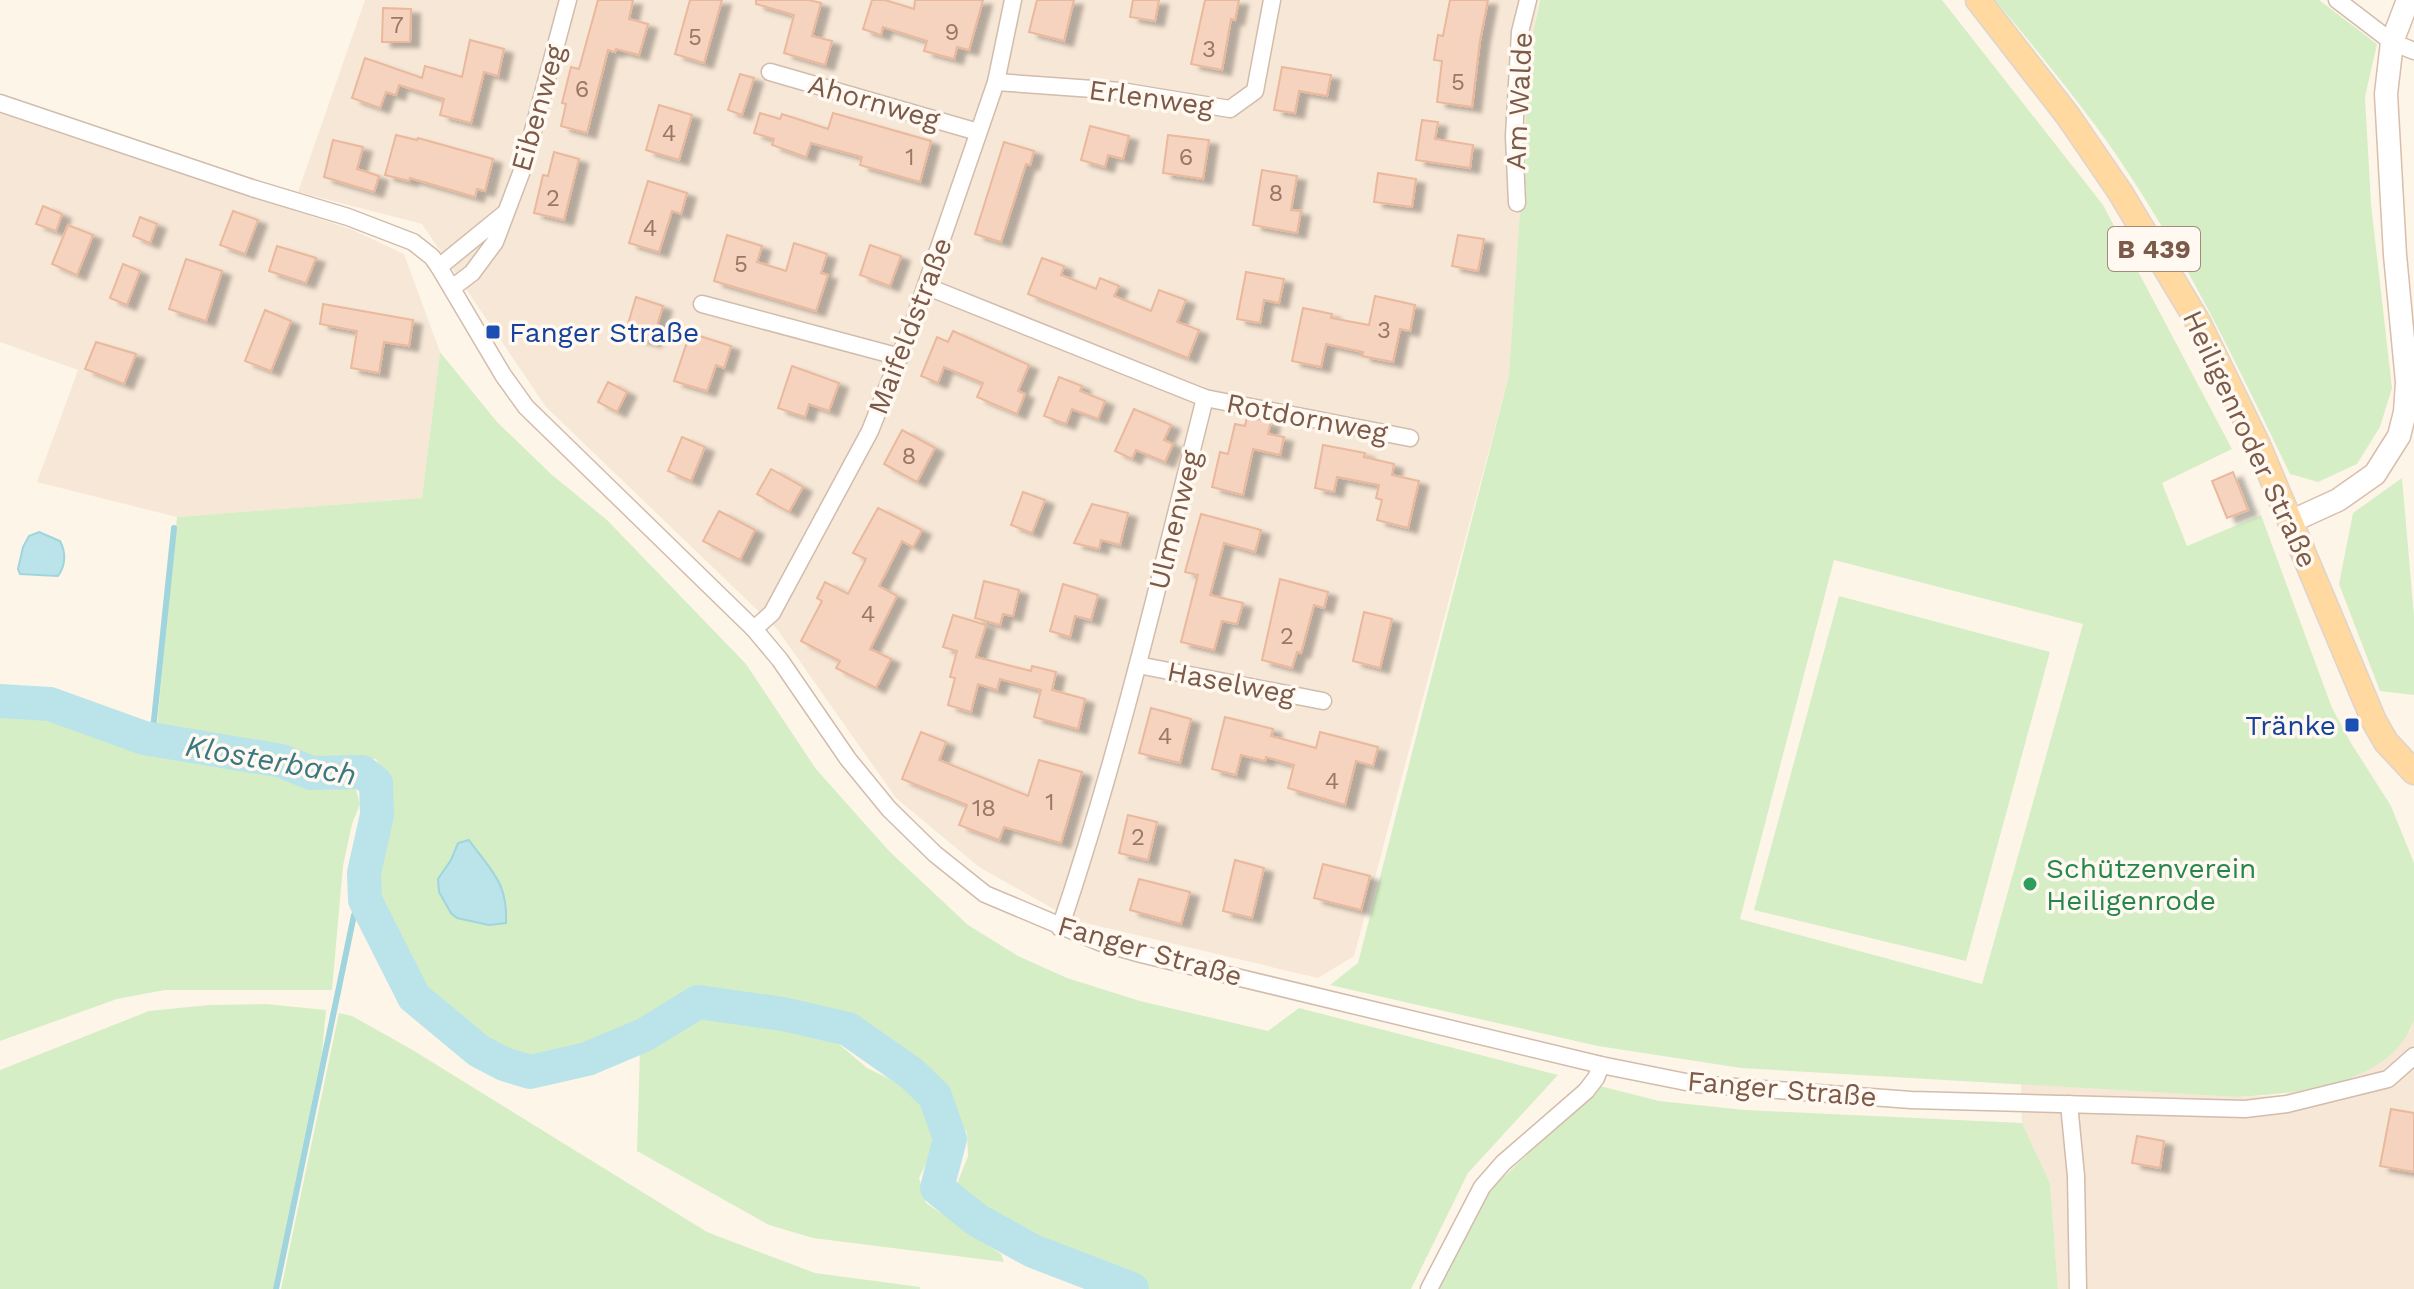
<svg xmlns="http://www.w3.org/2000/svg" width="2414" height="1289" viewBox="0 0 2414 1289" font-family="'Work Sans',sans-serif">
<defs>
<filter id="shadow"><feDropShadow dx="9" dy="5" stdDeviation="2" flood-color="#0004"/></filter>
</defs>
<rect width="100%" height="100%" fill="#fef5e9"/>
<g fill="#f7e7d6">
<path d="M365,0H1539L1531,42L1509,375L1354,956L1318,978L1073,920L979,867L896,798L777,629L546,407L422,224L298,192Z"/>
<path d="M0,112L353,230L404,254L440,352L422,498L177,517L37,482L78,370L0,342Z"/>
<path d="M2414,1020V1289H2058L2050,1183L2022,1123L2021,1084L2237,1097L2284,1095L2410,1032Z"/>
</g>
<g fill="#d6eec5" fill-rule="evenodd">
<path d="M1540,0H1942L2103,205L2232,449L2162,483L2187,546L2261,515L2332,708L2351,743L2391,806L2414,863V1020C2392,1085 2295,1094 2237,1097L1741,1068L1598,1046L1330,985L1358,963L1509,375L1531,42ZM1834,560L2083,624L1982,984L1740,919Z"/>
<path d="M1995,0H2319L2377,44L2365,97L2371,204L2392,388L2380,427L2357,464L2318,482L2290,474C2233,356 2175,235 2098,129C2065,84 2030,42 1995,0Z"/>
<path d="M440,352L497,422L551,474L607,520L746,664L816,769L889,851L968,925L1018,956L1067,978L1140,1001L1268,1031L1299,1008L1558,1075L1468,1173L1411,1289H1142L1094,1260L1047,1246L1018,1231L957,1184L968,1156L967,1133L936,1080L921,1064L885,1047L862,1025L839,1018L775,1005L693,994L675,997L614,1036L582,1050L551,1059L520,1063L505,1059L468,1035L418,990L387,930L371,869L388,798L384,776L376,759L349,763L315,759L157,725L177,517L422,498Z"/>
<path d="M2402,478L2414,616V695L2380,691L2339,584L2353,513Z"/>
<path d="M1839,596L2050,652L1966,961L1754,910Z"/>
<path d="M0,710L51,715L138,745L271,765L302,775L354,782L360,804L352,824L343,866L332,990H165L117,999L0,1041Z"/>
<path d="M266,1004L326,1010L322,1053L273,1289H0V1070L149,1011L209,1005Z"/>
<path d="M339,1013L352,1016L411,1049L707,1232L815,1273L920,1287V1289H281Z"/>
<path d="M703,1017L773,1024L834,1040L867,1068L902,1085L926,1110L938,1139L919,1178L926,1203L1001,1254L1004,1262L813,1238L769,1225L637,1151L640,1050Z"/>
<path d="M1600,1086L1659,1101L1745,1110L2022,1123L2050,1183L2058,1289H1439L1491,1189Z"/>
</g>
<g fill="#bae4ea" stroke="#a0d5dd" stroke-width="2">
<path d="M39,532L60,541C66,552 66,565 58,576L20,574L18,569L23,547L29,536Z"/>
<path d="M469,840C491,871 508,882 506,923L489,925L457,918L451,913L439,892L438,879L451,860L458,843Z"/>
</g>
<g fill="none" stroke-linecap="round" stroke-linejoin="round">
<g stroke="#a0d5dd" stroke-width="6">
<path d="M152,739L174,528"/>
<path d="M276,1289L354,915L365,900"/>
</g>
<path stroke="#bae4ea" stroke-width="34" d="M0,701L50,704L144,738L282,761L311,773L362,772L376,783L377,815L364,873L365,900L414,997L479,1051L504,1064L530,1072L587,1059L644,1035L698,1002L783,1014L848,1029L911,1073L935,1096L950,1139L937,1188L977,1220L1033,1251L1132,1289"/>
</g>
<g fill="#f6d3be" stroke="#eab89c" stroke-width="2" filter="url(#shadow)">
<path d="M598,0H633L629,19L648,24L639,55L616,49L615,52L608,50L587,133L561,126L566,104L562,103L571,67L579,69Z"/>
<path d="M690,0H722L704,63L675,54Z"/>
<path d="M756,0H809L821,3L812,36L832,41L825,65L784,53L794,15L756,4Z"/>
<path d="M872,0H885L914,9L915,0H983L969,50L957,47L954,59L924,51L927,41L883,27L881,35L863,29Z"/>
<path d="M1037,0H1074L1064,41L1029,32Z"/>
<path d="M1133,0H1159L1155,21L1130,17Z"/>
<path d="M1205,0H1239L1235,20L1231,19L1222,70L1191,64Z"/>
<path d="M1450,0H1488L1480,41L1472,107L1437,102L1442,61L1434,60L1438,35L1443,36Z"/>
<path d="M383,8L411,9L410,42H382Z"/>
<path d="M470,40L504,49L498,76L484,72L471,123L440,115L444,99L399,85L396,95L386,92L380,108L352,98L365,58L422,78L425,66L462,77Z"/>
<path d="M1282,67L1331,75L1327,96L1299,91L1295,113L1274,110Z"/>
<path d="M740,74L754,78L742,115L728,110Z"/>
<path d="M659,105L692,115L679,160L646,150Z"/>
<path d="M760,113L780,119L782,114L828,129L833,113L931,141L920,182L860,165L862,157L811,143L806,157L772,145L774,139L754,133Z"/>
<path d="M1422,120L1438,122L1435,139L1473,145L1470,168L1416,160Z"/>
<path d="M1090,126L1129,136L1123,159L1108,155L1105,167L1081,160Z"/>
<path d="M396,135L417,140L418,138L493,159L485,191L477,189L475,197L410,178L409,181L385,175Z"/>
<path d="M1168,135L1209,140L1203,179L1163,173Z"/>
<path d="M333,140L363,147L357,169L379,176L374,192L324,177Z"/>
<path d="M1004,142L1034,151L1030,165L1026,164L1001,242L975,234Z"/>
<path d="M554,152L579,159L564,220L534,213L543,175L548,176Z"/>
<path d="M1262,170L1297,176L1291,210L1301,211L1297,233L1253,225Z"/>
<path d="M1378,173L1416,179L1412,207L1374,202Z"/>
<path d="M648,181L687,193L681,214L672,211L659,252L629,243Z"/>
<path d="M43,206L62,214L56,231L36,224Z"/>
<path d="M233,211L258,220L245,254L220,245Z"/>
<path d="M140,217L157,224L150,243L133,236Z"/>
<path d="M68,225L93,235L77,275L52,264Z"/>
<path d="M727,235L762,246L757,262L786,271L794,243L827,254L821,273L828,275L816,311L714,281Z"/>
<path d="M1458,235L1484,239L1478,271L1452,266Z"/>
<path d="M870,245L901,256L890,286L860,275Z"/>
<path d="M277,246L316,258L306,283L269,271Z"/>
<path d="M1042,258L1064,266L1061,275L1096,289L1100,278L1119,286L1114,296L1151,311L1159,290L1186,300L1177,322L1199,330L1188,358L1028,294Z"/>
<path d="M186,259L222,271L206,321L169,309Z"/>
<path d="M123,264L140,271L127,305L110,298Z"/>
<path d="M1246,272L1284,279L1279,303L1264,300L1260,323L1237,319Z"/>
<path d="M1375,296L1415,305L1410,331L1400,329L1393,362L1362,356L1363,352L1326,344L1321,367L1292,361L1303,308L1332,314L1331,318L1369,325Z"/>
<path d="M636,297L663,306L652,342L625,334Z"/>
<path d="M323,304L413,320L409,346L384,342L379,373L351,368L357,331L320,324Z"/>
<path d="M265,310L291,321L271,371L245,361Z"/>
<path d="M953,331L1029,365L1018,391L1025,394L1017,414L977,397L983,383L944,367L938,383L921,376L937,337L948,342Z"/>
<path d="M690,333L731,346L724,368L716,365L707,391L674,381Z"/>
<path d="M96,342L136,354L124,384L85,369Z"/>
<path d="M792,366L839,383L829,411L809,404L805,417L778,408Z"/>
<path d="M1059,377L1082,386L1080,391L1105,401L1098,419L1072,409L1066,424L1044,416Z"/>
<path d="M608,382L627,392L617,412L598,402Z"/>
<path d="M1134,409L1171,425L1164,440L1173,444L1165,462L1136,450L1132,459L1115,451Z"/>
<path d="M1247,417L1271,422L1268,434L1284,437L1280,455L1253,449L1243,495L1212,487L1220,452L1228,454L1235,424L1245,426Z"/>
<path d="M902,430L935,448L917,482L884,464Z"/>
<path d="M682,437L705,447L691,481L668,471Z"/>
<path d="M1323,445L1365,453L1364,457L1394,464L1392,475L1419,481L1408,528L1377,520L1382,500L1376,498L1379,485L1337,477L1334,492L1315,488Z"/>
<path d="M771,469L803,487L789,512L757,494Z"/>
<path d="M2233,472L2248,510L2227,518L2212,481Z"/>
<path d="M1023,492L1045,500L1032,533L1011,525Z"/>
<path d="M1092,504L1128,513L1120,545L1101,540L1099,549L1074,543Z"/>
<path d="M878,508L922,530L913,547L902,541L879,586L897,596L870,649L891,659L876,688L836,668L840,661L801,641L822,601L817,598L825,582L848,594L866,559L853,553Z"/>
<path d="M719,511L755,530L740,560L703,541Z"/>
<path d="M1201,514L1261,530L1255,552L1224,543L1210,595L1243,603L1237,624L1222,621L1214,650L1181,642L1198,575L1185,572Z"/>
<path d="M1280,579L1328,592L1324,608L1314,605L1301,653L1297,652L1292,668L1262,660Z"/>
<path d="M984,581L1019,590L1013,616L1003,614L1000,625L975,618Z"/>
<path d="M1063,584L1098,595L1091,620L1075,616L1070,637L1050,631Z"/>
<path d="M1364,612L1392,619L1380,668L1353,661Z"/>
<path d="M953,615L986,625L976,657L1031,671L1032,666L1056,672L1052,690L1085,699L1078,729L1034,717L1041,690L1000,679L997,690L978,684L971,712L948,705L955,678L950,677L957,651L943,647Z"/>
<path d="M1151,708L1191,719L1180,763L1139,753Z"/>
<path d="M1225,717L1273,729L1271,736L1316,748L1320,732L1378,747L1373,766L1356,761L1345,805L1288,788L1294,765L1266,757L1265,761L1241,755L1236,775L1212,769Z"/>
<path d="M921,732L946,742L939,760L1028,796L1039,760L1082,772L1061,843L1004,827L999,840L959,825L967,805L902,779Z"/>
<path d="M1128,815L1157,822L1148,860L1119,853Z"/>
<path d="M1235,860L1264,868L1252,918L1223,911Z"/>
<path d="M1323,864L1370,876L1361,910L1314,898Z"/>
<path d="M1139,879L1190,892L1181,924L1130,910Z"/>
<path d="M2391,1109L2414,1113V1172L2380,1166Z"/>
<path d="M2137,1136L2164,1141L2160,1168L2132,1163Z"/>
</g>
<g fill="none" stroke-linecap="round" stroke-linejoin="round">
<g stroke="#d2bcac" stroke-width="19">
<g id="street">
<path d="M2337,0L2392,42L2414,51"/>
<path d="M770,72L978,132"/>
<path d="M996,82L1121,91L1230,109L1255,91L1272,0"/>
<path d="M0,103L252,188L348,217L413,242L432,257L439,267L503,375L526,407L754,629L780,660L848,759L889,809L935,854L985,894L1099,942L1141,954L1601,1065L1696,1084L1911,1100L2245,1109L2287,1104L2388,1079L2414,1056"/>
<path d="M1517,203L1514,136L1520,32L1528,0"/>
<path d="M439,267L504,214"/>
<path d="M928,287L1205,398C1160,576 1119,754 1060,928"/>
<path d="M452,288L472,273L495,242L523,168L568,0"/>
<path d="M702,304L900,357"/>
<path d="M1205,398L1410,438"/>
<path d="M754,629L772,613L870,431L914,320L996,82L1013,0"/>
<path d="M1138,665L1323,701"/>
<path d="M2069,1104L2076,1176L2078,1289"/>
<path d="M1429,1289L1482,1187L1503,1163L1586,1091L1596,1078L1601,1065"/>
</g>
</g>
<g stroke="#d8beac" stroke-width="25">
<path id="secondary" d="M2292,521L2338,500L2375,474L2399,436L2405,412L2407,382L2395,255L2386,94L2392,42L2408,0"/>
</g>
<g stroke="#ddd4d0" stroke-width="27">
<path id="primary" d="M1978,0L2068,116L2120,192L2198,322L2258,445L2374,721L2386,742L2414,772"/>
</g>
<use href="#street" stroke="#fff" stroke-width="16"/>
<use href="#secondary" stroke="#fff" stroke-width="22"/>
<use href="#primary" stroke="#ffd99f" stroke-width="24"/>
</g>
<g fill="#1a4fb4" stroke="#fff9f1" stroke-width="3">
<rect x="485" y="324" width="16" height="16" rx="4"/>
<rect x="2344" y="717" width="16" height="16" rx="4"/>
</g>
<circle fill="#2e9e5b" stroke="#fff9f1" stroke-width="3" cx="2030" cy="884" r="8"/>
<g text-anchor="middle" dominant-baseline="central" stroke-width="7" stroke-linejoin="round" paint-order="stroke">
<g font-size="24" fill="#9a7866">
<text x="397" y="25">7</text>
<text x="952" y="32">9</text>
<text x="695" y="37">5</text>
<text x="1209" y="49">3</text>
<text x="1458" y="82">5</text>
<text x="582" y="89">6</text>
<text x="669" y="133">4</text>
<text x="910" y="157">1</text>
<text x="1186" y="157">6</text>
<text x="1276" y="193">8</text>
<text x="553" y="198">2</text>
<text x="650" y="228">4</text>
<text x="741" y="264">5</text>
<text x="1384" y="330">3</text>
<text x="909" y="456">8</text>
<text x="868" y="614">4</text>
<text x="1287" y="636">2</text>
<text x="1165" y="736">4</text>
<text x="1332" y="781">4</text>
<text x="1050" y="802">1</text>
<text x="984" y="808">18</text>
<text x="1138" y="837">2</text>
</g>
<rect fill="#fff9f1" stroke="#a38a7b" stroke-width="2" x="2108" y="227" width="92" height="44" rx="6"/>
<g font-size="26" font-weight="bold" fill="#7c5a49">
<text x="2154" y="249">B 439</text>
</g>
<g font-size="28" fill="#7c5a49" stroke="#fff9f1">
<text transform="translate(1151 98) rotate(8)">Erlenweg</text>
<text transform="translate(1519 101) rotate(-87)">Am Walde</text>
<text transform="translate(874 102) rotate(16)">Ahornweg</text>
<text transform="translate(538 108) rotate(-74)">Eibenweg</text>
<text transform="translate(910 326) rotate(-69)">Maifeldstraße</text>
<text transform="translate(1307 418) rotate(11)">Rotdornweg</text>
<text transform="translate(2250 439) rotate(65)">Heiligenroder Straße</text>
<text transform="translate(1175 520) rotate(-76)">Ulmenweg</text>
<text transform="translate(1231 683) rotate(11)">Haselweg</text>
<text transform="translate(1150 951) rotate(16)">Fanger Straße</text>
<text transform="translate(1782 1089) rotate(5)">Fanger Straße</text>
</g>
<g font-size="28" fill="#164399" stroke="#fff9f1" text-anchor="start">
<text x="509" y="332">Fanger Straße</text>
<text x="2336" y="725" text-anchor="end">Tränke</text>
</g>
<g font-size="28" fill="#27864d" stroke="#fff9f1" text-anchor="start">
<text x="2046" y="868">Schützenverein<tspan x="2046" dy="32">Heiligenrode</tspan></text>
</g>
<g font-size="30" font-style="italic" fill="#3a7882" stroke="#fff9f1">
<text transform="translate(271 760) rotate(10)">Klosterbach</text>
</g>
</g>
</svg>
